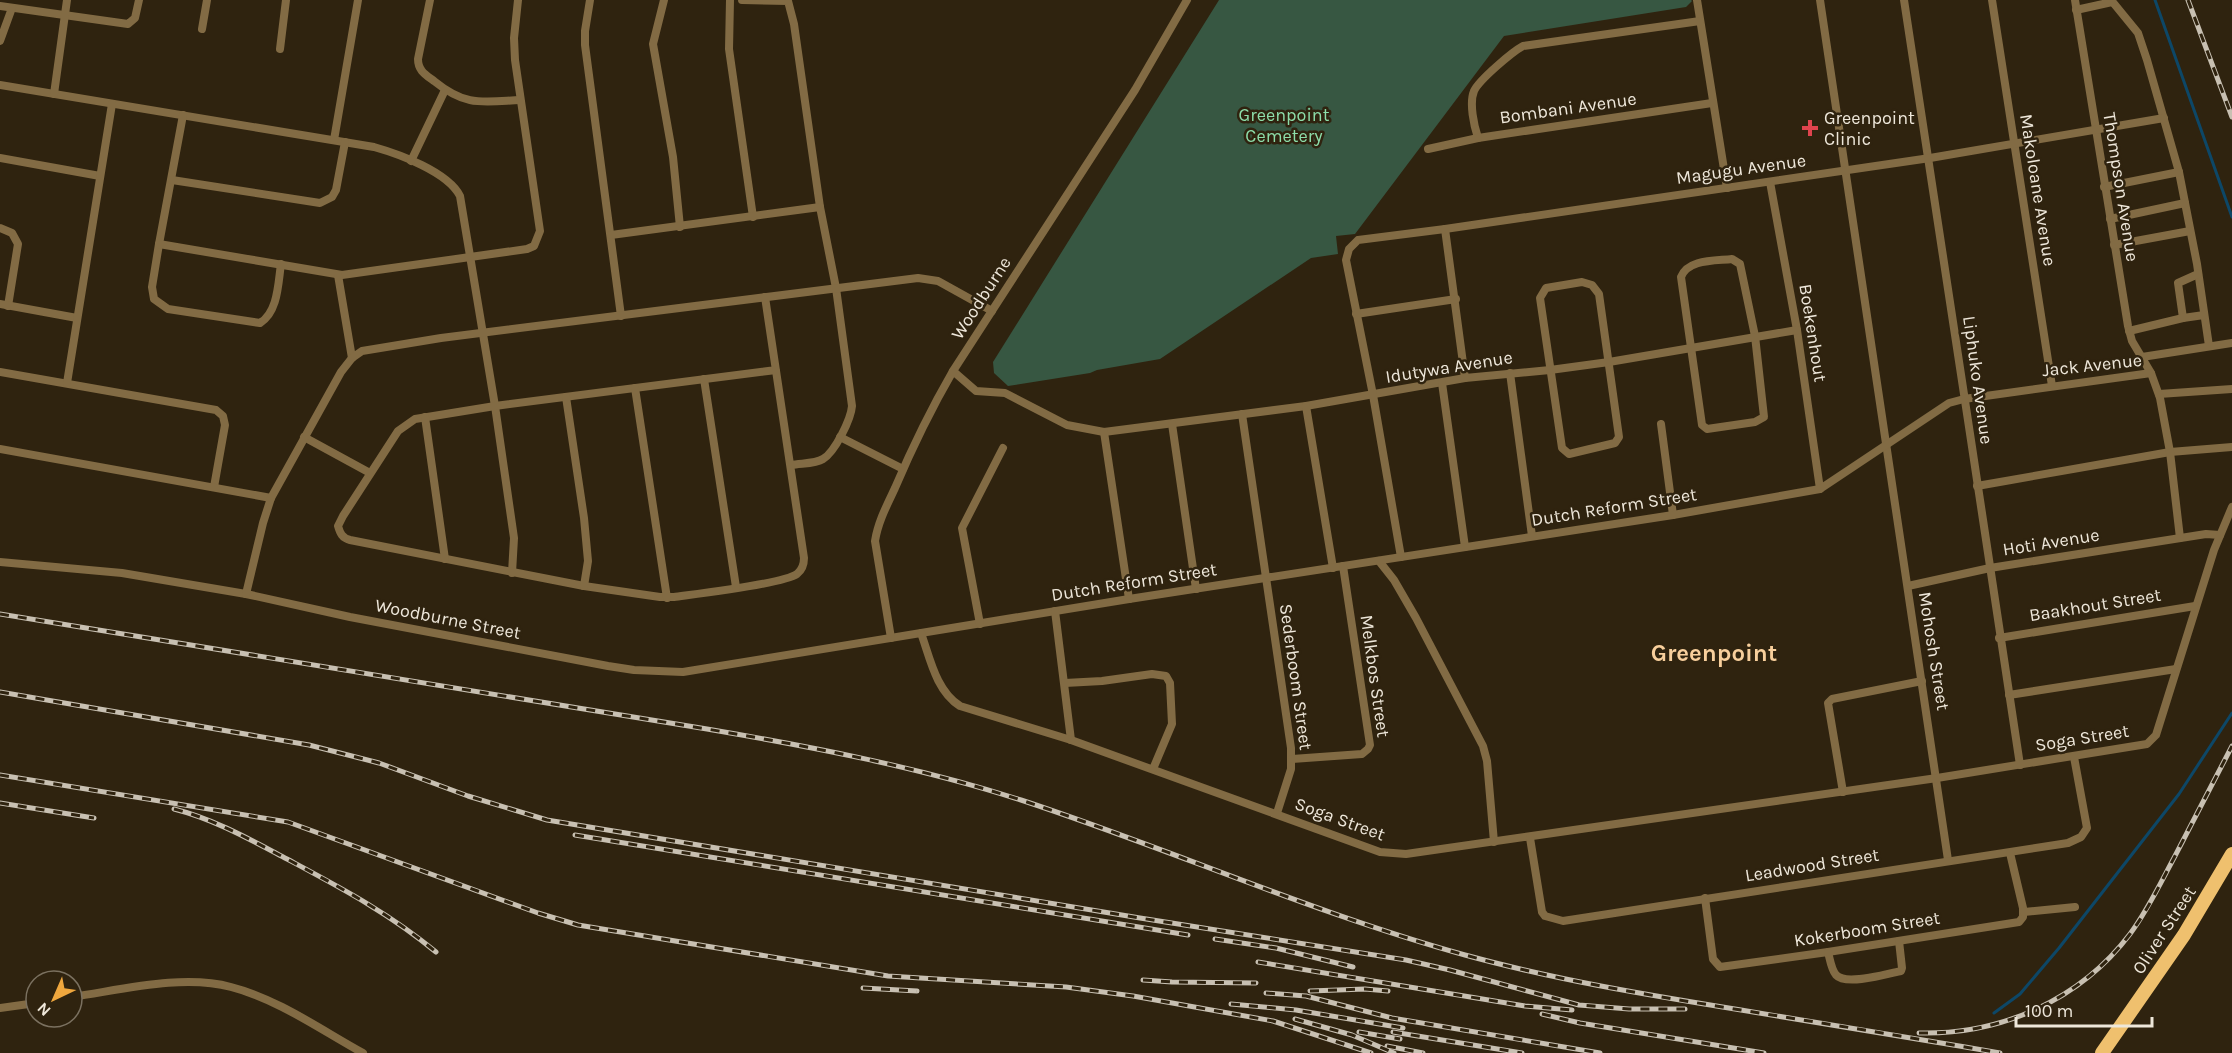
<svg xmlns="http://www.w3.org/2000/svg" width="2232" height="1053" viewBox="0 0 2232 1053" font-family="Karla,sans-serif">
<rect width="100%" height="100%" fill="#2f230f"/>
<path fill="#375742" d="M1219,0H1691L1692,1L1686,7L1504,36L1355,234L1336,236L1338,254L1311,258L1160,359L1097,370L1090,373L1008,386L994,373L993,362Z"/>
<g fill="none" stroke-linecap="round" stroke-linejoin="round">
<g stroke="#0d4767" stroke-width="3">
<path d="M2155,0L2232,217"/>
<path d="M1994,1013L2020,994L2059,948L2179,794L2232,713"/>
</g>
<g stroke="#826b44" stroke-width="8">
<path d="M430,0L418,59C418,71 426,75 434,81C466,107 482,102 520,100"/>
<path d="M590,0L585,31V45L621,316"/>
<path d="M664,0L653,44L673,157L680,227"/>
<path d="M730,0L729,49L753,217"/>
<path d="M742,0L788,1L794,24L820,207L836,288L852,406C851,419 835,452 823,459C815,464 801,463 791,465"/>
<path d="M1697,0L1727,188"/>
<path d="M1820,0L1948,860"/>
<path d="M1904,0C1945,255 1980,510 2020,765"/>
<path d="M1992,0L2052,386"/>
<path d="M2075,0L2128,326L2132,341L2151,373"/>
<path d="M2111,0L2138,33L2147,60L2179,172L2197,264L2209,346"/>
<path d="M0,6L128,24L135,18L139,0"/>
<path d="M2076,10L2112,2"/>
<path d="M202,29L207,0"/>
<path d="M0,41L12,8"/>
<path d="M280,49L286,0"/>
<path d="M0,85L374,147C399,154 448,172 460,196L495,406L514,538L512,573"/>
<path d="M54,94L67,0"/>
<path d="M183,115L159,244L152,287L154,299L168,309L260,323C278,312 278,284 281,264"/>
<path d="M1478,138C1474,126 1469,103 1474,91C1479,80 1512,52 1523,46L1700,21"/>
<path d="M334,140L358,0"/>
<path d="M1428,149L1478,138L1712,103"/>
<path d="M0,158L100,176"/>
<path d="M411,161L445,90"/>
<path d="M172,180L320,203L332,197L336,190L345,142"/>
<path d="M1770,182L1797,330L1820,489"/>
<path d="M2104,187L2179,172"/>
<path d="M2110,219L2185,203"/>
<path d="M0,228L12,233L18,244L8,306"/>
<path d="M1445,229L1465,378"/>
<path d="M611,235L820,207"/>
<path d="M159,244L342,275L527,249L534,246L540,231L515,60L514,38L518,0"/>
<path d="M2114,245L2190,231"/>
<path d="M1732,259L1740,264L1755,336L1764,417L1755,422L1707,429L1702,425L1681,277C1688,259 1715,261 1732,259Z"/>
<path d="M338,275L352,358"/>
<path d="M1582,282L1592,285L1599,294L1619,437L1615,443L1569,454L1562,448L1540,298L1546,288Z"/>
<path d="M765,297L804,558C804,564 802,570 797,574C783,584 696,594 674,597H660L584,586L350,540C342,538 340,533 338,526L343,516L398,431L415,419L495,406L776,370"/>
<path d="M0,304L77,318"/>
<path d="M1356,314L1456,299"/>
<path d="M2183,318L2178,283L2198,274"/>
<path d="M2129,331L2183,318L2204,315"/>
<path d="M2142,357L2232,343"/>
<path d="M953,371L976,391L1005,393L1067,425L1104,432L1306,406L1465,378L1550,370L1609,362L1797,330"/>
<path d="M0,372L216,410L223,416L225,425L214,487"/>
<path d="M1510,373L1532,536"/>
<path d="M704,379L736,587"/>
<path d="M67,383L112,104"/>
<path d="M1442,383L1465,547"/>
<path d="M635,388L667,598"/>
<path d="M2159,394L2232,389"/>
<path d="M566,397L584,518L588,561L584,586"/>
<path d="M1306,406L1333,568"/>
<path d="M1242,414L1291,748V769L1277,813"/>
<path d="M425,417L445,559"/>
<path d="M1172,424L1196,589"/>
<path d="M1661,424L1673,515"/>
<path d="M1104,432L1129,599"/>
<path d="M304,437L370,473"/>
<path d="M840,437L903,469"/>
<path d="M0,449L271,498"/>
<path d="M1977,486L2170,452L2232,447"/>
<path d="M1401,557L1373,395L1346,260L1349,249L1358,240L1445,229L1930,158L2164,118"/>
<path d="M1379,561L1394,580L1416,618L1483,746L1487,761L1494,842"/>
<path d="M0,562L122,573L246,594L350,617L608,666L634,670L683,672L1129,599L1673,515L1820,489L1949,403L1964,399L2151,373L2160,398L2170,452L2180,538"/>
<path d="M1908,586L1990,568L2206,534L2220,535"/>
<path d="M246,594L263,523L271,498L341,372L352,358L362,351L441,338L918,278L938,281L992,311"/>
<path d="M1055,611L1071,740"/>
<path d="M980,624L962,528L1003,448"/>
<path d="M921,633C930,658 936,691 960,706L1071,740L1380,852L1406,854L1937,778L2147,744L2156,735L2214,550L2232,507"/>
<path d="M891,638L875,541C878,522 887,505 895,488C912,448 931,409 953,371L1135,90L1187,0"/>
<path d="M1999,638L2195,606"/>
<path d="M1065,683L1102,681L1152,674L1166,676L1170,683L1172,724L1153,769"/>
<path d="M2009,695L2176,669"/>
<path d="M1292,759L1362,754L1368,749L1370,745L1343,566"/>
<path d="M1843,792L1828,703L1832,699L1922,681"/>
<path d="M1530,838L1542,912L1545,916L1563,921L2068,843L2081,837L2087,828L2074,757"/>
<path d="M1705,898L1713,959L1720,967L1828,952L2019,922L2023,917V908L2010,853"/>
<path d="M2024,912L2075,907"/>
<path d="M1828,952C1830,959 1831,969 1836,975C1846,986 1887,974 1901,971L1902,968L1899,941"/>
<path d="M72,997C121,990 182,974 231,987C278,999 321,1030 363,1053"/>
<path d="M0,1008L36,1003"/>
</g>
<path stroke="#efc06e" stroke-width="14" d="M2102,1053L2184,935L2232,854"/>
<g stroke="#c8c0b2" stroke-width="5">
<g id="rail">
<path d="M2188,0L2232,117"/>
<path d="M0,614L707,729C813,747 918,767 1021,800C1170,849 1313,913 1465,955C1556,980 1648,995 1741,1010C1828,1024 1914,1038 2000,1053"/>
<path d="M0,692L309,745L379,763L468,796L547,820L1140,918L1406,960L1450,970L1579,1005L1629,1009H1685"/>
<path d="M0,775L288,822L538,913L578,925L888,976L1066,987L1133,996L1273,1021L1371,1053"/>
<path d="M0,803L94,818"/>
<path d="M174,809C214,819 251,840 287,859C341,888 389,913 436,952"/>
<path d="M575,835L1188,935"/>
<path d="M1215,939L1276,948L1353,967"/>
<path d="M1258,962L1525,1006L1572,1010"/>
<path d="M1143,980L1172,982L1256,983"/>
<path d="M863,988L917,991"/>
<path d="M1310,991L1365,989L1388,991"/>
<path d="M1266,993L1306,996L1392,1018L1600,1053"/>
<path d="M1231,1004L1296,1010L1403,1028"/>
<path d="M1542,1014L1580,1023L1764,1053"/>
<path d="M1295,1019L1352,1035L1394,1053"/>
<path d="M1359,1032L1400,1039"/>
<path d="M1393,1032L1522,1053"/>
<path d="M1919,1033C2001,1035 2080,1000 2130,934C2148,910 2161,882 2175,856C2194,819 2213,783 2232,746"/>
<path d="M1387,1046L1423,1053"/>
</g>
</g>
<use href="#rail" stroke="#2f230f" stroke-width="3" stroke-dasharray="9" stroke-linecap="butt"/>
</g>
<path fill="#e0444e" stroke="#2f230f" stroke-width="2" d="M1807 119h6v6h6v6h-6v6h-6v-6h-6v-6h6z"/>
<g text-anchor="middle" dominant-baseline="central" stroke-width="5" stroke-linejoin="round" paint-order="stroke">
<g font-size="18" fill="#eee7da" stroke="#2f230f">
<text transform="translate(1568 108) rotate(-8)">Bombani Avenue</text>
<text transform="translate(1741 169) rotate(-8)">Magugu Avenue</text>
<text transform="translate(2121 187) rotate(81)">Thompson Avenue</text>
<text transform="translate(2038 190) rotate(81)">Makoloane Avenue</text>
<text transform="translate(981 298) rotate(-57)">Woodburne</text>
<text transform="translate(1813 333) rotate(81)">Boekenhout</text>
<text transform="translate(2092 365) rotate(-6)">Jack Avenue</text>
<text transform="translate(1449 367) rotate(-9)">Idutywa Avenue</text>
<text transform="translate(1978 380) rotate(82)">Liphuko Avenue</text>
<text transform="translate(1614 507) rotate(-9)">Dutch Reform Street</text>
<text transform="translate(2051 542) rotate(-9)">Hoti Avenue</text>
<text transform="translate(1134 582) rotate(-9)">Dutch Reform Street</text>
<text transform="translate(2095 605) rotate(-9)">Baakhout Street</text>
<text transform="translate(448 619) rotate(11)">Woodburne Street</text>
<text transform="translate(1934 651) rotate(81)">Mohosh Street</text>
<text transform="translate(1375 676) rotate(82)">Melkbos Street</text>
<text transform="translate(1296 677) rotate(82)">Sederboom Street</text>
<text transform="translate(2082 738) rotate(-9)">Soga Street</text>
<text transform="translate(1340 819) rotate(20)">Soga Street</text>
<text transform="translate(1812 865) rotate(-9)">Leadwood Street</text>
<text transform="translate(1867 929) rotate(-9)">Kokerboom Street</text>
<text transform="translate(2164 930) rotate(-57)">Oliver Street</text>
</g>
<g font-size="18" fill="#8ddeaa" stroke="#2f230f">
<text x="1284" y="115">Greenpoint<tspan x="1284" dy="21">Cemetery</tspan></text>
</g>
<g font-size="18" fill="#eee7da" stroke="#2f230f" text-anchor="start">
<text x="1824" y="118">Greenpoint<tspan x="1824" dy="21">Clinic</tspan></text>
</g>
<g font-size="24" font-weight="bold" fill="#f8cf9c" stroke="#2f230f">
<text x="1714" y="653">Greenpoint</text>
</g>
</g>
<g transform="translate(54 999) rotate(224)"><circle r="28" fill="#2f230f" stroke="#7b7160" stroke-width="1.5"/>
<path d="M0-4.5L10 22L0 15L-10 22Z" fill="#efa73e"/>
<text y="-9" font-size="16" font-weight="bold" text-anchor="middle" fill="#eee7da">N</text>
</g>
<path d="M2016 1017v9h136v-9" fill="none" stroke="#eee7da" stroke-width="3"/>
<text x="2025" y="1017" font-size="18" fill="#eee7da" stroke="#2f230f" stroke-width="4.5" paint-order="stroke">100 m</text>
</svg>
